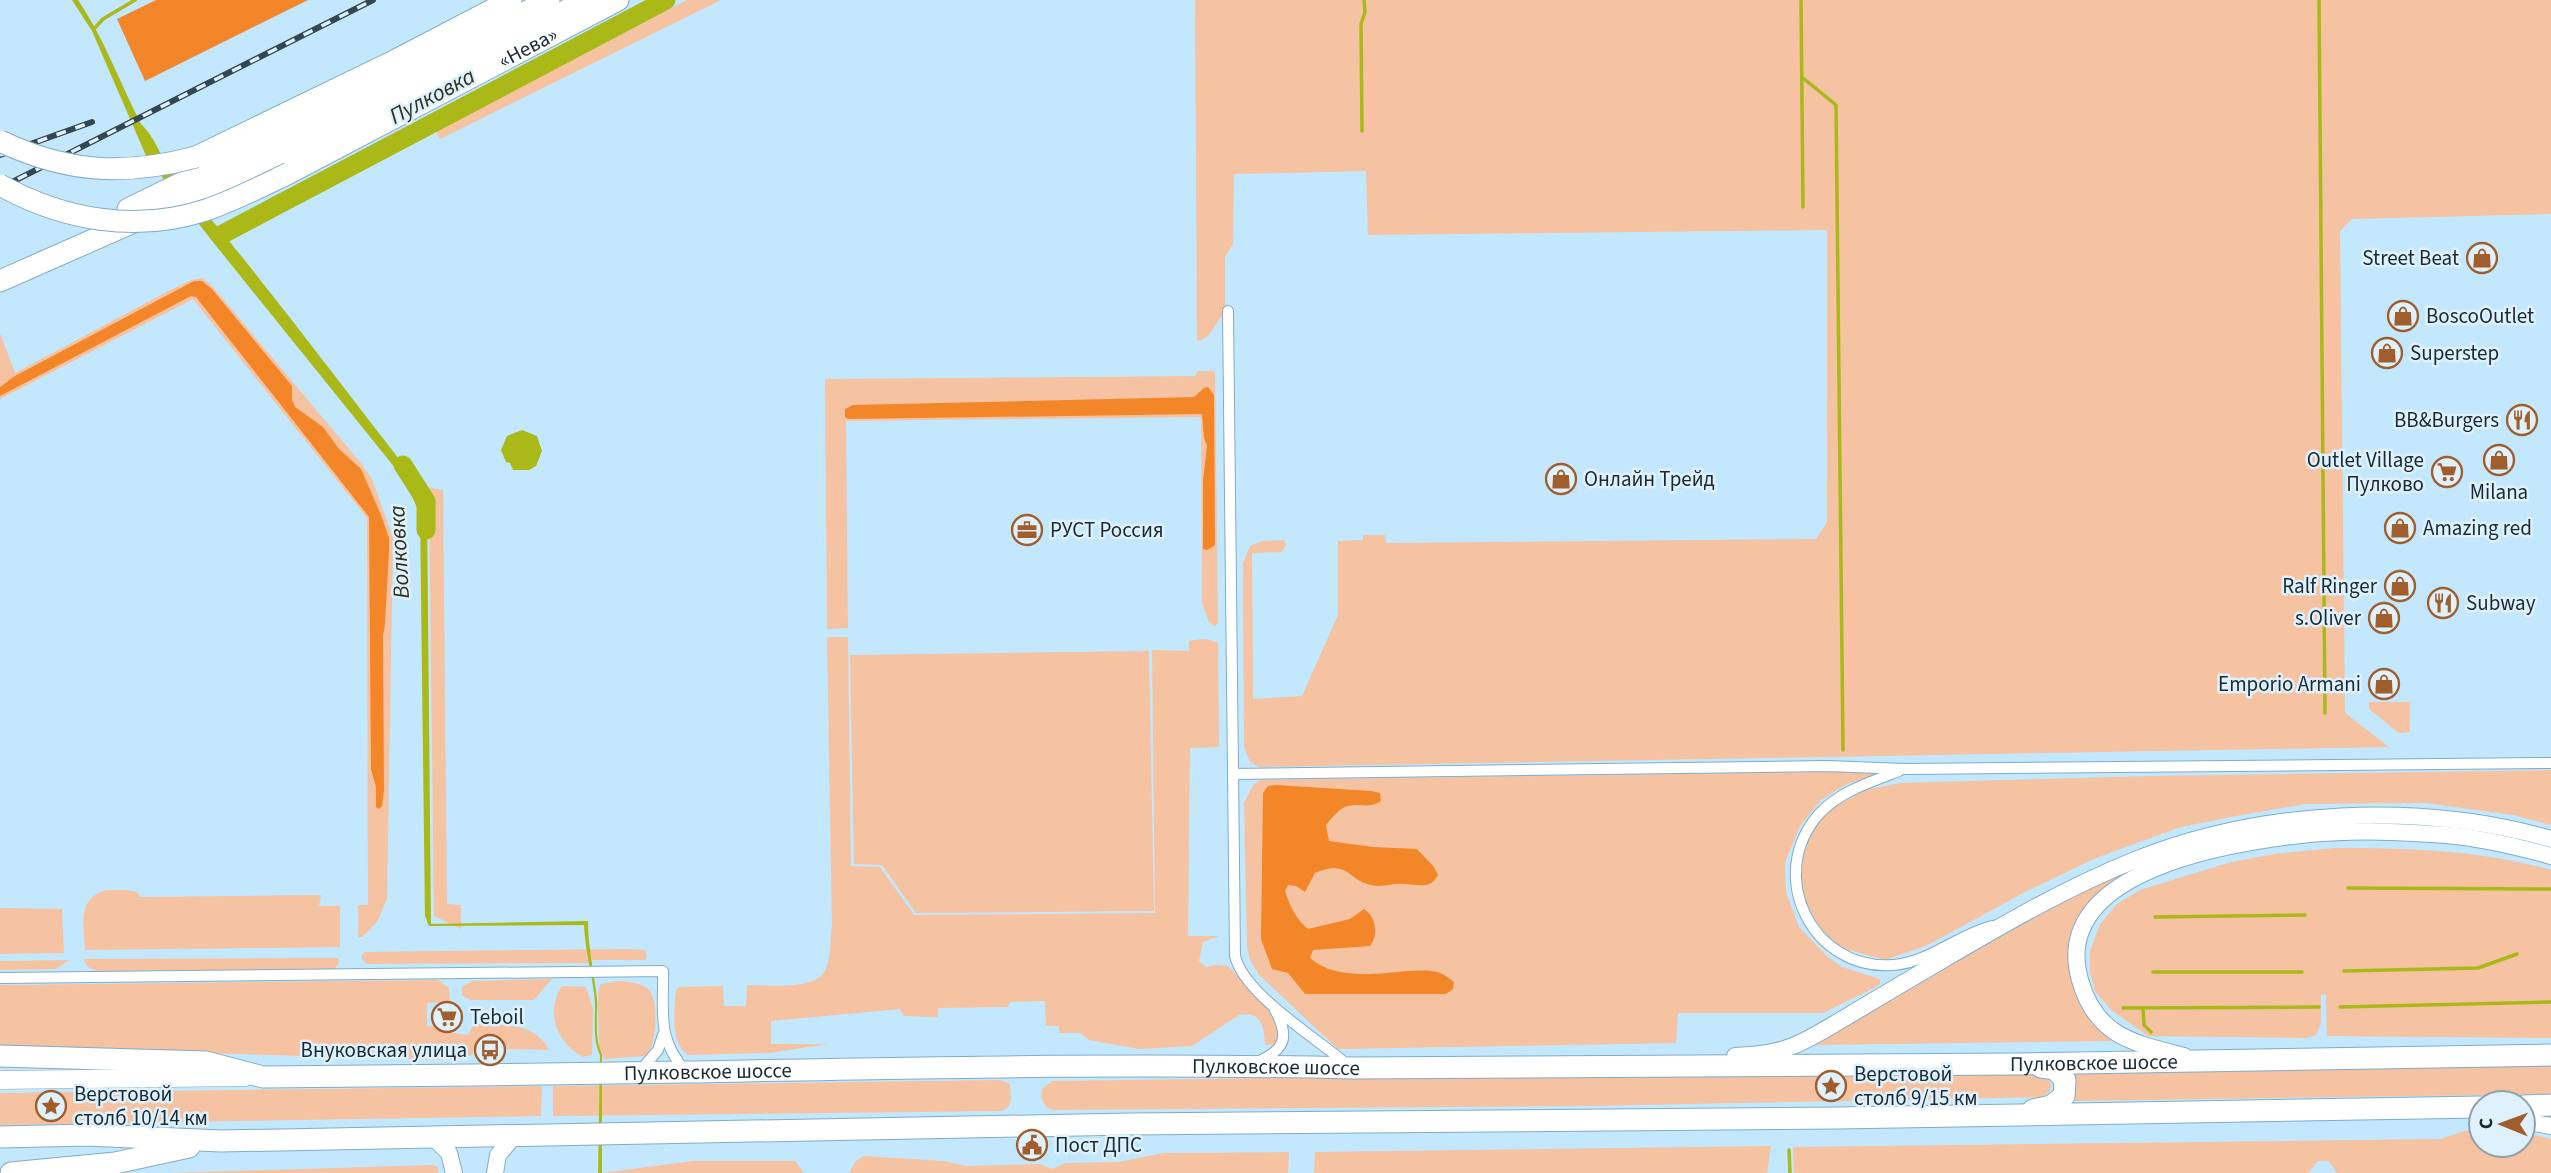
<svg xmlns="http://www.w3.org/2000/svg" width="2551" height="1173" viewBox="0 0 2551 1173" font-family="'Source Sans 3',sans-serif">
<rect width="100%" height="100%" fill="#c3e7fd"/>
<g fill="#f5c3a1">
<path d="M687,0H721L440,139L436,131Z"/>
<path d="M1195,0H2551V214L2352,219L2340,231L2345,713L2389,747L1259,767L1250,762L1244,747L1243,563L1250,546L1263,541L1284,540L1286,545L1282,552L1252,553L1253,699L1302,696L1338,615V541L1363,540V535H1385L1386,543L1816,539L1827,522V230L1368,235L1366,171L1234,174L1233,244L1225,257V314C1213,322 1214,338 1197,341Z"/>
<path d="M202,278L212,286L360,462L372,479L393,538L387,899L377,922L362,937H358V905H368L367,518L193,299L0,399V333L15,373L172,289L192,280Z"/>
<path d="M1197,371H1215L1218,623L1215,626L1209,622L1202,603L1201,417L846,421L848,628L827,629L825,379L1196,376Z"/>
<path d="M421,486L443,490L447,904L461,905V929L434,916L429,504Z"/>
<path d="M827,637H848L851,866L880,867L914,915L1155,913L1152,650L1189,651V641C1199,639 1208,638 1218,643L1219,747L1190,748L1188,936H1219L1203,942L1199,961L1206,967L1216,965L1228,966C1239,978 1278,1015 1281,1028C1282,1034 1279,1038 1276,1044L1265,1045C1264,1026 1262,1011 1239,1015L1192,1046L1139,1049L1089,1040L1080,1033H1059V1026H1046L1045,1001L1010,1002L1008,1007L938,1008V1017L904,1016L900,1009L771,1021V1044H828L769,1053L688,1055C670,1043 674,1010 676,990L679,987L723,986L724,1006H746L747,985C767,985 809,990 823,974C832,962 830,938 832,925Z"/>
<path d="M1149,651L1154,911L916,913L882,865L854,864L850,655Z"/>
<path d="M2369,702H2410V732L2399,733L2369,709Z"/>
<path d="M2551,770V825L2513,815L2426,803L2306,804L2236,816L2181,827L2096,858L2025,892L1928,945L1885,960L1842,948L1823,931L1809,912L1801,887L1802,866L1806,842L1818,822L1831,808L1866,790L1899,783L2149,776Z"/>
<path d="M1874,771V775L1847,784L1821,800L1800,826L1785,862L1786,892L1799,927L1828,957L1842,967L1880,979V984L1876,987L1823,1013H1678L1676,1043L1338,1049L1259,975L1250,960L1247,948L1244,803L1253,785L1260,780Z"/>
<path d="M2382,823C2439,826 2495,832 2551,845V850L2380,827L2140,869C2123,876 2106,883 2093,897C2066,926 2064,975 2083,1009C2090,1022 2102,1032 2113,1041L1812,1045L1999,935L2076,893L2141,864Z"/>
<path d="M2335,848C2409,848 2480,850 2551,870V1038L2327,1036L2326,994L2321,995V1024L2316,1035L2307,1038L2148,1036L2111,1010L2095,991L2090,972V951L2100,924L2117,904L2140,890L2231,862L2274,854Z"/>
<path d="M107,890H126L137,892L140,897L321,895L319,906H340V947L85,950C84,925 76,898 107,890Z"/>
<path d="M0,908L62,909L64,953L0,954Z"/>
<path d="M627,949L645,950L647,957L645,960H592L587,963L367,964L362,959V955L365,952Z"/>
<path d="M338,958L339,964L334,969L97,971L88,967L83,959Z"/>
<path d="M69,960L56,969L0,970V961Z"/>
<path d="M552,979L534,1000H470L462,995V987L472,981Z"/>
<path d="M438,980L449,988L450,1002L427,1003V1026H448L452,1033L468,1035L474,1024C501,1025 534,1021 549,1050L475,1048L472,1055L443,1060L0,1047V985Z"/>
<path d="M618,981C629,982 642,982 650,991C659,1004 657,1048 645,1056L604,1059L602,1052L599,1051L598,995L600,984Z"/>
<path d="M562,986L586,987L593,1009L592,1055L583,1057C556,1042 545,1012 562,986Z"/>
<path d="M2551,1066V1094L2072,1101L2076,1090L2073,1072Z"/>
<path d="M1583,1074L2039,1075L2047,1078L2051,1084L2050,1091L2042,1097L1587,1106L1053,1110L1046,1107L1041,1097L1042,1089L1052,1081Z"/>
<path d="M1000,1080L1010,1084L1011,1100L1009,1106L1003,1111L553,1116V1086Z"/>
<path d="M542,1086L541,1116L0,1125V1093Z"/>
<path d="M2474,1128H2481V1145H2523V1132L2551,1139V1173H2337L2329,1161H2318L2308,1173H1794L1793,1147L2440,1139Z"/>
<path d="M1771,1146L1767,1173H1314L1315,1152Z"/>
<path d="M1289,1152L1288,1173H849L856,1161L864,1156L944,1161L966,1166L1040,1164L1052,1169L1065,1163L1118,1162L1164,1153Z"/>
<path d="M693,1161H795L804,1173H602Z"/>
<path d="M432,1165L438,1167V1173H168Z"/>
</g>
<g fill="#f28628">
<path d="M156,0H308L145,81L117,19Z"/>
<path d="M194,281H202L212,289L292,386V400L295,407L323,427L339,449L361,469L381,515L389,538V550L385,624L383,637L384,791L382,806L379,809L376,807V787L371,769L369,517L196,297L191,296L0,396V387L15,376Z"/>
<path d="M1208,387L1214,395L1215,545L1207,550L1203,549V481L1207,446L1204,438L1202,414L848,419L845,417V409L853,405L1194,397L1204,388Z"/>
<path d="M1276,785L1371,791L1380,793L1381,801C1370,809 1360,803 1348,806C1339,808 1332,818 1326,825L1329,841L1373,847L1417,849L1434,867L1438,875C1435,880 1432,884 1426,885C1419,886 1411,884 1404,884C1393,883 1382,888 1371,885C1347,880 1349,859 1315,873L1305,892L1296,886L1288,885L1285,891C1289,904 1297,921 1308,929L1350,919L1364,909C1376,917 1379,935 1370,946L1313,950L1310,958C1334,980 1377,974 1407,971C1417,971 1430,969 1440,973C1445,975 1450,979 1454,982L1453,989L1446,994H1305L1288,973L1272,969L1261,939L1263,793L1268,786Z"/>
</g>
<g fill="#aab818">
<path d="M72,0H78C104,38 120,83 141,124C157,139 161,160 175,177C259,273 334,376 413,477L427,507L431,924L588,921C588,948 594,972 597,999C598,1017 594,1038 602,1054V1173H598L600,1055C591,1036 597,1013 594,993C591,970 585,949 584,925L429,926L425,916L420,514L404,479L217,247L164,180L154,163L147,158L92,31Z"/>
<path d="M522,430L537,436L542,451L536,466L529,470H513L510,463L506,462L501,450L507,436Z"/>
</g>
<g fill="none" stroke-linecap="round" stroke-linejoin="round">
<g stroke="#aab818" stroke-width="3.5">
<path d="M1801,0L1803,207"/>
<path d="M2319,0L2325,713"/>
<path d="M94,29L103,19L135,0"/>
<path d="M1803,78L1836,105L1843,750"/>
<path d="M1362,131L1361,24L1365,12L1364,0"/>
<path d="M2348,888L2551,889"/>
<path d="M2155,917L2305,915"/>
<path d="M2344,971L2478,968L2517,954"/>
<path d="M2153,972H2302"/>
<path d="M2340,1007L2551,1002"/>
<path d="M2123,1008L2319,1007"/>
<path d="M2143,1009L2144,1025L2151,1032"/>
<path d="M1789,1150L1790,1173"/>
</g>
<g stroke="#aab818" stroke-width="19">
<path d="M221,235L666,0"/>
<path d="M403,465L426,501V530"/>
</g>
<g stroke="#80acc7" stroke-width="12">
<g id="street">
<path d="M1228,311L1235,956C1244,995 1320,1040 1350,1067"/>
<path d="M1899,771C1871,782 1840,791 1819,814C1765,875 1812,971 1893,965C1930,962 1957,935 1992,926"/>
<path d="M1233,774L1827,766L1904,769L2551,763"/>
<path d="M0,978L663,971C664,1014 656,1037 686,1072"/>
<path d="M1257,1062C1285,1050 1290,1037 1275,1010"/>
<path d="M640,1071L658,1050L663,1035"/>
</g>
</g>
<g stroke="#80acc7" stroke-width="18">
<g id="secondary">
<path d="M1735,1056C1749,1055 1763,1055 1777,1051C1802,1045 1825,1029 1848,1016C1876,999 1905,982 1934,965C1999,927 2065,888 2135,860C2262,809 2420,802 2551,839"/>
<path d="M2184,1056C2134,1043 2096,1037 2080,980C2048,869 2235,842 2309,834C2349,830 2391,831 2431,834C2472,836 2512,845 2551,856"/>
<path d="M2523,1121L2551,1126"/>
<path d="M433,1137L449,1153L454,1173"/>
<path d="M495,1173L498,1155L515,1135"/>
</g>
</g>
<g stroke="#80acc7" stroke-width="19">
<path id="primary" d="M0,1080L246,1077"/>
</g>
<g stroke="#80acc7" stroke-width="23">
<g id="highway">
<path d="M196,157L394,61L511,0"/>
<path id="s1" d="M289,173L618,0"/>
<path d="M128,209L402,76L549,0"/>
<path d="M0,281L283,156L411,93L586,0"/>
<path id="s2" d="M0,1056L206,1062L263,1077C404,1075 544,1075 685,1072C907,1068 1129,1063 1352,1068L2018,1064L2551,1055"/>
<path d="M2523,1106L2551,1105"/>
<path d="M2033,1110L2051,1106L2064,1096L2065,1080L2055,1069L2041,1067"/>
<path d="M0,1137L87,1135L221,1141L1130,1124L1837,1118L2481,1107"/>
<path d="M11,1173L115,1163L189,1147"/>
</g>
</g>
<use href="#street" stroke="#fff" stroke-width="10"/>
<use href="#secondary" stroke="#fff" stroke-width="16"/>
<use href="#primary" stroke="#fff" stroke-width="18"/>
<use href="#highway" stroke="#fff" stroke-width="21"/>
<g stroke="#334753" stroke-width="6">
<g id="rail">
<path d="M0,155L92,122"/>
<path d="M0,188L373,0"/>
</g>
</g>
<use href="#rail" stroke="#dff1fd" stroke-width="3.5" stroke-dasharray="10" stroke-linecap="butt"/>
<g stroke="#80acc7" stroke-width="23" stroke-linecap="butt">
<g id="highway-bridge">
<path d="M0,141C67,173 125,176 196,157"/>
<path d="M0,185C63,220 136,233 206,210C235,200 262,186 289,173"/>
</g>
</g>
<use href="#highway-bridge" stroke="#fff" stroke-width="21"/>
</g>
<defs>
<g id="shop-ring" transform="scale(1.575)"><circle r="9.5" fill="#dff1fd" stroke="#a05e2c" stroke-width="1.5"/><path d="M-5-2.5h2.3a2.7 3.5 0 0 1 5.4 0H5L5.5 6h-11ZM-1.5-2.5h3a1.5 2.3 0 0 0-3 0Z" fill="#a05e2c"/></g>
<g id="restaurant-ring" transform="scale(1.575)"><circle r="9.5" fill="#dff1fd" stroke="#a05e2c" stroke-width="1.5"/><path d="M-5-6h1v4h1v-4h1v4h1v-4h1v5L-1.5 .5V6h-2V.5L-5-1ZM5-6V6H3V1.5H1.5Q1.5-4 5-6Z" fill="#a05e2c"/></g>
<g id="supermarket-ring" transform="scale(1.575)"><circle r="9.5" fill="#dff1fd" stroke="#a05e2c" stroke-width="1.5"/><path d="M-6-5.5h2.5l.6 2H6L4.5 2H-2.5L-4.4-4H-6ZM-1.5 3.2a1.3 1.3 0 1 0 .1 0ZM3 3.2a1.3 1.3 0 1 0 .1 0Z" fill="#a05e2c"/></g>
<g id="office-ring" transform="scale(1.575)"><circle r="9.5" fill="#dff1fd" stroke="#a05e2c" stroke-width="1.5"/><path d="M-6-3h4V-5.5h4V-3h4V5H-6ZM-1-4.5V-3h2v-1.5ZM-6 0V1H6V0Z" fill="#a05e2c"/></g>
<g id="bus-ring" transform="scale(1.575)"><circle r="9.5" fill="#dff1fd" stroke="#a05e2c" stroke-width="1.5"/><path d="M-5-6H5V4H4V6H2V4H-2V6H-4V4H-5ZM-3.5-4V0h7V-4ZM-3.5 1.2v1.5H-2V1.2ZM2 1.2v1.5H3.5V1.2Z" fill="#a05e2c"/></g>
<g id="sight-ring" transform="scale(1.575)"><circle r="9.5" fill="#dff1fd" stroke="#a05e2c" stroke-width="1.5"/><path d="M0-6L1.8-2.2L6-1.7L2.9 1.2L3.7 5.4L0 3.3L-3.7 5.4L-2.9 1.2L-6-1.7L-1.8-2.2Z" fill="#a05e2c"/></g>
<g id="civic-ring" transform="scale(1.575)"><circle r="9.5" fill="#dff1fd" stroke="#a05e2c" stroke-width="1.5"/><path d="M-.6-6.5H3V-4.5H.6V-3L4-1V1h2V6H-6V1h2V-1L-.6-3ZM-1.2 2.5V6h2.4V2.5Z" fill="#a05e2c"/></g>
</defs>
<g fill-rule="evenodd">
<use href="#shop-ring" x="2482" y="258"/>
<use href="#shop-ring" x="2403" y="316"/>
<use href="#shop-ring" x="2387" y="353"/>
<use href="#restaurant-ring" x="2522" y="420"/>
<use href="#shop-ring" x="2499" y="460"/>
<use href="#supermarket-ring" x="2447" y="472"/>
<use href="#shop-ring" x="1561" y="479"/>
<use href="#shop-ring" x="2400" y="528"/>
<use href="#office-ring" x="1027" y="530"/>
<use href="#shop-ring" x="2400" y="586"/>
<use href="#restaurant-ring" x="2443" y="603"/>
<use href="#shop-ring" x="2384" y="618"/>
<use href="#shop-ring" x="2384" y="684"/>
<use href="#supermarket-ring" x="447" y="1017"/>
<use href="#bus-ring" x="490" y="1050"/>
<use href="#sight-ring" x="1831" y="1086"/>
<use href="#sight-ring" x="51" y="1106"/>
<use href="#civic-ring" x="1032" y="1145"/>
</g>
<g text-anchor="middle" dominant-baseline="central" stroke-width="5" stroke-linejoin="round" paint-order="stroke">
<g font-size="21" fill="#182a34" stroke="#dff1fd">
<text stroke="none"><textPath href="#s1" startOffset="270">«Нева»</textPath></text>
<text stroke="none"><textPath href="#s2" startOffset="2096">Пулковское шоссе</textPath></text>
<text stroke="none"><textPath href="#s2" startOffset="1278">Пулковское шоссе</textPath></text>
<text stroke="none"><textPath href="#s2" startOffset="710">Пулковское шоссе</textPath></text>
</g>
<g font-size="21" fill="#182a34" stroke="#dff1fd" text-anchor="start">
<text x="2459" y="258" text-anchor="end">Street Beat</text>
<text x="2426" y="316">BoscoOutlet</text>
<text x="2410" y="353">Superstep</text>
<text x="2499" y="420" text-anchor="end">BB&amp;Burgers</text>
<text x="2424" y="460" text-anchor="end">Outlet Village<tspan x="2424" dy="24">Пулково</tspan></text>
<text x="1584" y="479">Онлайн Трейд</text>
<text x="2499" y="492" text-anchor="middle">Milana</text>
<text x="2423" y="528">Amazing red</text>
<text x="1050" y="530">РУСТ Россия</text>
<text x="2377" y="586" text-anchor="end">Ralf Ringer</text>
<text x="2466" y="603">Subway</text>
<text x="2361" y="618" text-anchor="end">s.Oliver</text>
<text x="2361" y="684" text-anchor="end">Emporio Armani</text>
<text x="470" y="1017">Teboil</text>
<text x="467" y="1050" text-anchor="end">Внуковская улица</text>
<text x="1854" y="1074">Верстовой<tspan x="1854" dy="24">столб 9/15 км</tspan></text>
<text x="74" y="1094">Верстовой<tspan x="74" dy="24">столб 10/14 км</tspan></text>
<text x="1055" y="1145">Пост ДПС</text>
</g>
<g font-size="23" font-style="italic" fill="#2f321a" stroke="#dff1fd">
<text transform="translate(432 96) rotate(-28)">Пулковка</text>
<text transform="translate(399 552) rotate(-93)">Волковка</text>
</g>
</g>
<g transform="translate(2502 1124) rotate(271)"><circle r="33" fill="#dff1fd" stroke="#8fa1ad" stroke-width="2"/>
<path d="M0-5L12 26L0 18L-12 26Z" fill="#a05e2c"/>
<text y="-10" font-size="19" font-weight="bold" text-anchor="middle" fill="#182a34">С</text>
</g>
</svg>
